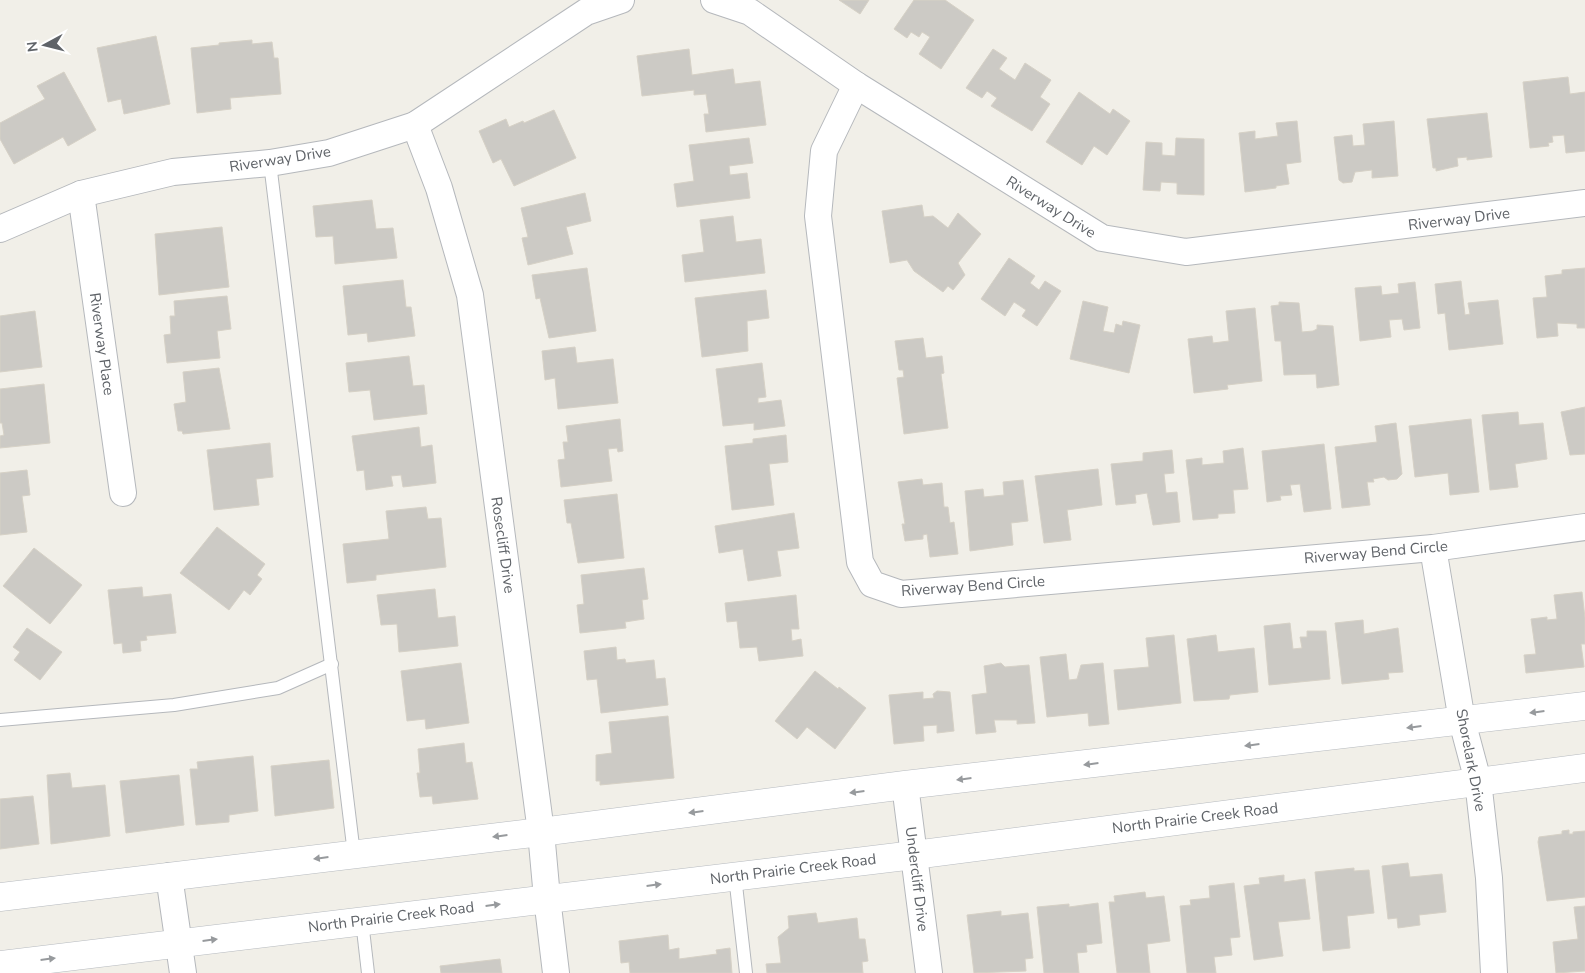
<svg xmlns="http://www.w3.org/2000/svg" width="1585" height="973" viewBox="0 0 1585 973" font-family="'Nunito Sans',sans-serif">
<rect width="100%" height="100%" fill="#f1efe8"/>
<g fill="#cccac5" stroke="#d6d1c6">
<path d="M839,0H869L860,14Z"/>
<path d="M914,0H945L974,20L941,69L919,54L930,37L922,32L919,37L911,32L907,38L894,29Z"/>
<path d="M156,36L170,104L124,114L121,99L108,102L97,48Z"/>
<path d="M252,40V44L272,42L274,58H278L281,94L230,98L231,109L197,113L191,48L219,45V43Z"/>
<path d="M689,49L692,75L733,69L735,84L760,81L766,125L706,132L704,114H709L706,94L694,95V90L642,96L637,56Z"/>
<path d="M993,49L1007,58L999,69L1015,80L1025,63L1051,80L1040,97L1050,104L1032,131L991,106L997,98L987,91L982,98L966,88Z"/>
<path d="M64,72L96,130L68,146L63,137L14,164L0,139V123L45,99L37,86Z"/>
<path d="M1568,77L1570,94L1585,92V151L1566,153L1564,135L1552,136L1553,142L1548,143L1549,146L1530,148L1523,82Z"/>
<path d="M1079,92L1110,114L1113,109L1130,121L1107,155L1094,146L1082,165L1046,142Z"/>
<path d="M554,110L576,158L514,186L501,159L493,163L479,131L506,119L509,127L523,121L524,123Z"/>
<path d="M1487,113L1492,157L1467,160V157L1457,158L1458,166L1436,171V168H1433L1427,119Z"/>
<path d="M1297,121L1301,162L1286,164L1289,184L1276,186V188L1245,192L1239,133L1255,131V139L1278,136L1276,123Z"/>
<path d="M1394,121L1398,176L1372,178V170L1355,172L1352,182L1343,183L1339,180L1334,137L1352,135L1353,146L1365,145L1363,124Z"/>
<path d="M749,138L753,163L729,166L730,175L747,173L750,198L677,207L674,184L694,181L689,145Z"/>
<path d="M1176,138L1204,139V195L1177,194V183L1161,182L1160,191L1143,190L1146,142L1162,143V155L1175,156Z"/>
<path d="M585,193L591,221L566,227L573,254L528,265L522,238L528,237L521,208Z"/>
<path d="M372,200L376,229L393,228L397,258L335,264L333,236L316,237L313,206Z"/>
<path d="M922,205L924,217L933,216L948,228L958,213L981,234L958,263L965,275L953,290L948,286L943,292L914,271L907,260L890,263L882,211Z"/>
<path d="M733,216L736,242L761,239L765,273L685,282L682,255L704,252L700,220Z"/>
<path d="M222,227L229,287L159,295L155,234Z"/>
<path d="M1009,258L1035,276L1030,283L1039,290L1045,281L1061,291L1037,326L1022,316L1026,310L1014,302L1005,316L981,299Z"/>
<path d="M587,268L596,331L549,338L540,298L536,299L532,275Z"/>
<path d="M1585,268V328H1577V324L1557,323L1558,336L1537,338L1533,298L1547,297L1545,276L1562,274V270Z"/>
<path d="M403,280L406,307H411L415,336L368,342L367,333L348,335L343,286Z"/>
<path d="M1461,281L1465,315L1470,314L1468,303L1498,300L1503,344L1449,350L1445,313L1438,314L1435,284Z"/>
<path d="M1415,282L1420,328L1404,330L1402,319L1389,320L1391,337L1360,341L1355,288L1381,286L1382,295L1399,293L1398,284Z"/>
<path d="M766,290L769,318L747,321L748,351L702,357L695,298Z"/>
<path d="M227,296L231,329L217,331L220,358L167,363L164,335L171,334L170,316H175L174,301Z"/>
<path d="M1083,301L1108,307L1103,331L1114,333L1116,324L1122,326L1123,321L1140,325L1129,373L1070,359Z"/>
<path d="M1279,302L1299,303L1302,332L1313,331L1317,329V325L1333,326L1339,385L1317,388L1316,374L1284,375L1281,341H1275L1271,306L1279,305Z"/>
<path d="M1255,308L1262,381L1227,385L1228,389L1194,393L1188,339L1212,336L1213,343L1229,341L1226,311Z"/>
<path d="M35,311L42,367L0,372V316Z"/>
<path d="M923,338L926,358L942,356L944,373L941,374L948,428L904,434L897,378L904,377L903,370H899L895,341Z"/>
<path d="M575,347L577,363L613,359L618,403L558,409L555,378L545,380L542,351Z"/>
<path d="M409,356L413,386L424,385L427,414L374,420L370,390L349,392L346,363Z"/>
<path d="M762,363L766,397L758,398V403L781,400L785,426L754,430V423L723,426L716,369Z"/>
<path d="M219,368L230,429L183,434L182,431H178L174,404L186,402L183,372Z"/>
<path d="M44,384L50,443L0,448V436L4,435L2,423H0V389Z"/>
<path d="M1585,407V454L1570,455L1561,412Z"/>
<path d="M1518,412L1519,425L1543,423L1547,459L1515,464L1518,487L1490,490L1482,415Z"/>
<path d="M620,419L623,451L618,452L617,448L608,449L612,481L561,487L558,460L565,459L563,442H568L566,426Z"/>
<path d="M1471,419L1479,492L1450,495L1448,473L1415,477L1409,426Z"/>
<path d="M1396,423L1402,474L1397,479L1388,480L1384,477L1373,479L1374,482H1367L1370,505L1342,508L1335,447L1377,442L1375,426Z"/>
<path d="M419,427L421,447L432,445L436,483L403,487L401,475L391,476L393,486L366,490L364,470L357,471L352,436Z"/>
<path d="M786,435L788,462L769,464L774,505L732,510L725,446L753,443V439Z"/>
<path d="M270,443L273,477L256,479L259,505L214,510L207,450Z"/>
<path d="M1324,444L1331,509L1304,512L1300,484L1290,485L1292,495L1280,496L1281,500L1267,502L1262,451Z"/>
<path d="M1243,448L1248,489L1233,490L1235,513L1218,514V518L1193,520L1186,460L1202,458V465L1224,463L1223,451Z"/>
<path d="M1172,450L1174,473L1164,474L1166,493L1177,492L1180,522L1153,525L1147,493L1135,495L1136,503L1116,505L1111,464L1143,461V453Z"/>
<path d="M1098,469L1102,505L1067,510L1071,540L1044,543L1035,476Z"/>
<path d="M27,470L30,495L22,496L27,532L0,535V473Z"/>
<path d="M922,479L923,485L942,483L944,507H948L950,523L954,522L958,554L930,557L927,534L923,535V539L905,541L902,524H905L898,482Z"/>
<path d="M1023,480L1028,521L1011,523L1013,545L970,551L965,491L983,489L984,497L1004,495L1003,482Z"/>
<path d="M617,494L624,558L578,563L571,523H567L564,500Z"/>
<path d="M426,507L428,519L441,518L446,567L376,575V580L347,583L343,544L389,539L386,511Z"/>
<path d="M794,513L799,548L777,551L781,576L748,581L743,549L719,553L715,526Z"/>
<path d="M217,527L265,564L257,575L262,579L250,595L244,590L229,610L180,573Z"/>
<path d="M34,548L82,585L50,624L3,586Z"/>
<path d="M644,568L648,599L642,600L644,619L625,622L626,628L580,633L577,605L584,604L581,575Z"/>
<path d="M142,587L143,597L171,594L176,633L146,636L147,640L140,641L141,651L123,653L122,643L114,644L108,590Z"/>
<path d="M435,589L438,618L455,616L458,646L399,652L397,624L381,625L377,595Z"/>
<path d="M1582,592L1585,618V644H1581L1584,667L1526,673L1524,655L1536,654L1531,619L1547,617V620L1557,619L1554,595Z"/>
<path d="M796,595L799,629H791L792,641L801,639L803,656L759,661L757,647L740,648L737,621L727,622L725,603Z"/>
<path d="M1363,620L1364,634L1398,628L1403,672L1388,673L1389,679L1342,684L1335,623Z"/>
<path d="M1290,623L1293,649L1302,648L1300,637H1307V631H1326L1330,679L1269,685L1264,626Z"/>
<path d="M27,628L62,652L40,680L14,660L20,652L13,647Z"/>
<path d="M1174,635L1181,703L1118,710L1114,670L1149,667L1146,638Z"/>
<path d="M1216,635L1218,652L1254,648L1258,692L1230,695L1229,699L1194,701L1187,639Z"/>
<path d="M616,647L617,660L625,659L626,663L654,660L656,679L665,678L668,705L601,713L597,679L587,680L584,651Z"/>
<path d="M1066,654L1069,680L1077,679L1081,665L1103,663L1109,724L1089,726L1088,713L1047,717L1040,657Z"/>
<path d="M461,663L469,723L426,729L425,719L407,721L401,671Z"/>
<path d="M1001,663L1005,667L1029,665L1035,723L1017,724V720H994L996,732L976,734L972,695L987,693L984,666Z"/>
<path d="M815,671L838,689L839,687L866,708L835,749L807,727L797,739L775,721Z"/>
<path d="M937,691L950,692L954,731L937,733V725L923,726L924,741L894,744L889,695L923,692V699L934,698L933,694Z"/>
<path d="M668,716L674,778L600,785V781H596V755L612,753L609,722Z"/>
<path d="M464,743L466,763L472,762L478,799L433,804L432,796L420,797L417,773H420L418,749Z"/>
<path d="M253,756L258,811L229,815V822L196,825L190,769H198L197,762Z"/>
<path d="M329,760L334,808L275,816L271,766Z"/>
<path d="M70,773L72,788L105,785L110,836L51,844L47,775Z"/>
<path d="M179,775L184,825L126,833L120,781Z"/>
<path d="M33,796L39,844L0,849V799Z"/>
<path d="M1569,830V834H1573V832L1585,831V897L1547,901L1538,842L1539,837L1562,834V831Z"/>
<path d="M1408,863L1410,877L1442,874L1446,912L1419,915L1420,925L1398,928L1397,918L1388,919L1382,866Z"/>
<path d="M1354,868V871L1369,870L1374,913L1347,916L1350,948L1323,951L1315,872Z"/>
<path d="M1284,875V882L1305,879L1310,919L1278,922L1283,956L1254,960L1244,886L1260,884L1259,878Z"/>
<path d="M1234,883L1240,937L1230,938L1232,955L1214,957L1216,973H1187L1180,906L1191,905L1190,900L1210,898L1209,886Z"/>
<path d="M1145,892L1146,898L1164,896L1170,941L1147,944L1150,973H1117L1109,902H1115L1114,896Z"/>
<path d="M1098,903L1102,943L1086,945L1087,952L1077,953L1079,973H1044L1037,907L1069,904V907Z"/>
<path d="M1585,906V971L1556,973L1553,942L1578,939L1574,907Z"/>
<path d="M1001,911V916L1028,913L1033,958L1025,959L1026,971L974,973L967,915Z"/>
<path d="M816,913L818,923L857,918L859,939H865L868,961L862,962L863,973H767L766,964L781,963L778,937L789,928L788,916Z"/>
<path d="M668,935L669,950L679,948V959L717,954L716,950L730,948L732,973H630L629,962L621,963L619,941Z"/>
<path d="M500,959L502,973H441L440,966Z"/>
</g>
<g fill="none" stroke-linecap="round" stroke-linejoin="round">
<g stroke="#b5b8bc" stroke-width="14">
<g id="lane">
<path d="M270,163L354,854"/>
<path d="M0,720L174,705L278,688L332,664"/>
<path d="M735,876L746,973"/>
<path d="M362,921L368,973"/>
</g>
</g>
<g stroke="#b5b8bc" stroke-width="28">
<g id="street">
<path d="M714,0L750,12L856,85L1102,238L1186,252L1585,203"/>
<path d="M856,85L824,151L818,216L860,562L872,584L901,594L1433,548L1585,527"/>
<path d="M415,125L439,188L470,295L541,832L547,898L556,973"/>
<path d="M81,194L123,493"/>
<path d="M0,229L81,194L173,172L270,163L329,153L415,125L586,12L621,0"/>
<path d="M1433,548L1462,721L1478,781L1489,878L1494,973"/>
<path d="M905,785L929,973"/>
<path d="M169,876L183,973"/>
</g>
</g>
<g stroke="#b6babf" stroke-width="29">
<g id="secondary">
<path d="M0,897L541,832L905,785L1585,706"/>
<path d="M0,965L914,855L1585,768"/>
</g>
</g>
<use href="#lane" stroke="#fff" stroke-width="12"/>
<use href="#street" stroke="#fff" stroke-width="26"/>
<use href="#secondary" stroke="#fff" stroke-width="28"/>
</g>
<defs><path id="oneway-solid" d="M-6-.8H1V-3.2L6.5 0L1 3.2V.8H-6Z" transform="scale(1.25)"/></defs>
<g fill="#979a9d">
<use href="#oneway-solid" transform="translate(1537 712) rotate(173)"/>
<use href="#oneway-solid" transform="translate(1414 727) rotate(173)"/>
<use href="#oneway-solid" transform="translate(1252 745) rotate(173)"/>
<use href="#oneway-solid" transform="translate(1091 764) rotate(173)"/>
<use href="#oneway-solid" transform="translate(964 779) rotate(173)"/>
<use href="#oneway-solid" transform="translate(857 792) rotate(173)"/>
<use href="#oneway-solid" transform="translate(696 812) rotate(173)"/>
<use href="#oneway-solid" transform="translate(500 836) rotate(173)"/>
<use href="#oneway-solid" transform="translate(321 858) rotate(173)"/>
<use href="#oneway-solid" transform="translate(654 885) rotate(-7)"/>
<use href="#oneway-solid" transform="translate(493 905) rotate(-7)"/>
<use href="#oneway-solid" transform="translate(210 940) rotate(-7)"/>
<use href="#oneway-solid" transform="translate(48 959) rotate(-7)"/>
</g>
<g text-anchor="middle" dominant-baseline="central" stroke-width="4" stroke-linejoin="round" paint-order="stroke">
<g font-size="15" fill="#5f6368" stroke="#fff">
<text transform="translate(280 159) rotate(-9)">Riverway Drive</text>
<text transform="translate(1051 207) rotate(32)">Riverway Drive</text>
<text transform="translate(1459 219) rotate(-7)">Riverway Drive</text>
<text transform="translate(102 344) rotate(82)">Riverway Place</text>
<text transform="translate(503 545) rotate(82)">Rosecliff Drive</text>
<text transform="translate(1376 552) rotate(-5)">Riverway Bend Circle</text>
<text transform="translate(973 586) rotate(-4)">Riverway Bend Circle</text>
<text transform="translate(1471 760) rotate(79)">Shorelark Drive</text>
<text transform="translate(1195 818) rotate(-7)">North Prairie Creek Road</text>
<text transform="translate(793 869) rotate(-7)">North Prairie Creek Road</text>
<text transform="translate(917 879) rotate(83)">Undercliff Drive</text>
<text transform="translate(391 917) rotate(-7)">North Prairie Creek Road</text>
</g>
</g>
<g transform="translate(45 45) rotate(263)" stroke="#ffffff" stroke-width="4" paint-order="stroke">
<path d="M0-4L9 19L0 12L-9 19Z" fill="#5f6368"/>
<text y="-8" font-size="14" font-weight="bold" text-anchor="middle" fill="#5f6368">N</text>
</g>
</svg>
